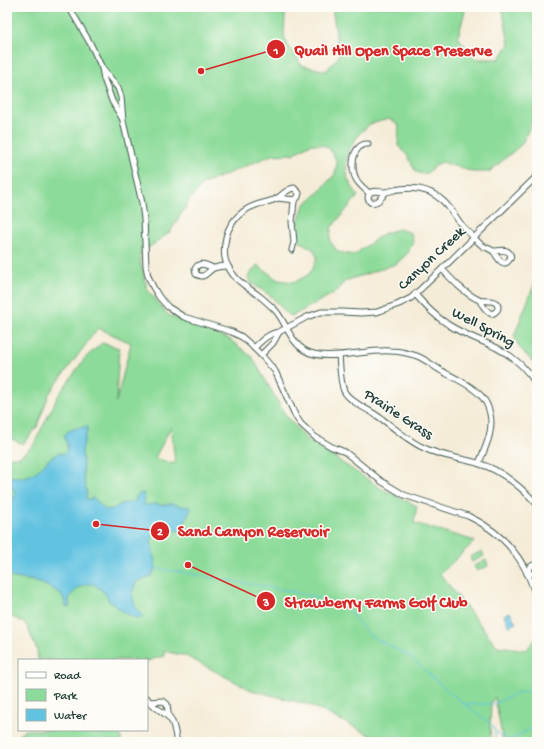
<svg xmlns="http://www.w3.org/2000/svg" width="544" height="749" viewBox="0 0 544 749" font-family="'Gochi Hand',sans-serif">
<rect width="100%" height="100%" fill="#fdfcf7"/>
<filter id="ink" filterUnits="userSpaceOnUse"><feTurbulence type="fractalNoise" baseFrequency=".025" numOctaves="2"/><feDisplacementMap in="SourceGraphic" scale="8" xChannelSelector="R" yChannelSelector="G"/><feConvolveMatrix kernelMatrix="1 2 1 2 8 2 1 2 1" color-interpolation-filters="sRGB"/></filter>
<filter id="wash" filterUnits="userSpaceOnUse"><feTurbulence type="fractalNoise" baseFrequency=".012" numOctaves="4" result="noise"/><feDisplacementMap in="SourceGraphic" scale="16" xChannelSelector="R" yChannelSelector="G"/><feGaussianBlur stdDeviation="0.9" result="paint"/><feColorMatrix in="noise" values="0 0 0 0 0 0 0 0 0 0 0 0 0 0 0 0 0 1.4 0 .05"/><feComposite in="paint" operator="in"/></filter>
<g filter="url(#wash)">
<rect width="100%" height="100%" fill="#f5ecd8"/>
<g fill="#8ddb9a" stroke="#568c67" fill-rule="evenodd">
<path d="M7,7H284L285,16L284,36L288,46L296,55L301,65L326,71L339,56L332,7H466L458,37L475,59H499L509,44L502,7H537V102L531,124L522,144L489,172H473L442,162C440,163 438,164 436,165C427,171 430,177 416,172L407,155L398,146L399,125L389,119L370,124L359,134L349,150L346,164L348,180L358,196L331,228L330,241L338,252L354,255L383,234L399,229L411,233L413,241L408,253L396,264L345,281L336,292L292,316L287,314L271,296L251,283L248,277L257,265L278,280L295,282L308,275L313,268L317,257L314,250L299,241L298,222L304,205L317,194L335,174L337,162L330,149L323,145L311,144L293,154L272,155L203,184L189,201L170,232L139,255L147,289L168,315L229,339L252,357L285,414L306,439L382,489L417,506L414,523L475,541L440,574L497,646L526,650L537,638V742H503L495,697L491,703L490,728L491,742H384L310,705L251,690L186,656L164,651V656L147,661V660H38L37,650L26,624L7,614V457H19L33,446L58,396L85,358L102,343L119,348L116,402L131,343L98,328L49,394L37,427L23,444L7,437ZM171,427L175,463L174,464L155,458Z"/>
<path d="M537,277V360L532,361L519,347L514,336Z"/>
<path d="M482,551L484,556L472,562L470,557Z"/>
<path d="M486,560L488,566L477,571L474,566Z"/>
<path d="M25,730H119L122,742H8Z"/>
</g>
<g fill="#62c3e1" stroke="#40808a">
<path d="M85,426H87L88,428L82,450L84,479L87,494L86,498L88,500L94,498C97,501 101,507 105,509C111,512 118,505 123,503C125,503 127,503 129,502H134L136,500L135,498L139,494L143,493L145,499L143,504C149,506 151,504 156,504C162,504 157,506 163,505C166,505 169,503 173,504C180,505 182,508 189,506L191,509L185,521L183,531L156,528L151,542L156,568L151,576L136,582L132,595L136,609L143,616L138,619L123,612L115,605L109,601L105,593L94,584C91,584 89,584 87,584C81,585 69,594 69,601C69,603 70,605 70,607H66C65,603 64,598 61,595C55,588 38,582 29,580C21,579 14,579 7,575V504H9C13,501 14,498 15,492L7,482V478C12,475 17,478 23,477C35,475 39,469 47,461C50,458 54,456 58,453L64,454L67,451V444L64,436C69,429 73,430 80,427L82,428Z"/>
<path d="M510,612L516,623L509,626L504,615Z"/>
</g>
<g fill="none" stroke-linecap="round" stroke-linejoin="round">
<g stroke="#62c3e1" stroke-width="1">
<path d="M156,568L290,591L337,603L348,610L369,635L409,656L450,693L492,725L495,731V742"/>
<path d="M464,704H494L517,693L530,690H537"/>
<path d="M496,732L510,742"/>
<path d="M509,741L528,730L537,726"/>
</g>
</g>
</g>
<g filter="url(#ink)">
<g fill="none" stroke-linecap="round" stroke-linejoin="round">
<g stroke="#3f574d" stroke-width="7">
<g id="minor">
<path d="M69,7L90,43L102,68L104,79L112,101L122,118"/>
<path d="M102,68L118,88L121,97L123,121L142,203L144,219L146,266L148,276L153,287L159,297L168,307L184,317L232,332L242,337L251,345L263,357L275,371L296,417L301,424L315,437L332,447L345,452L381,481L404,495L468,516C504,533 528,562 537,602"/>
<path d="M368,144C352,143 350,169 356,179C359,185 365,189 369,193"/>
<path d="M386,192C381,198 378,204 370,202L368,198C369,188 378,192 385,192C390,192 395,189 400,189C415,187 431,190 443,201C451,208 456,218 463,227C467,231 471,234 474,238C477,241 480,244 483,246C487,248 491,249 494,252C497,256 503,269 509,260C511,258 511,256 510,254C507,248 499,251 493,251"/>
<path d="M277,198L295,200L298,197L299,193L294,188C286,189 282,196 276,199C269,202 262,203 256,205C239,211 227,225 225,243C224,250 224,260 228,266C234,280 246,286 258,295C265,300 270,305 276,311C286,323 290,341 304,350C324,363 366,349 390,351C399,351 408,353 417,356C425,359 432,365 440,370C454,378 472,385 483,398C486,402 489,409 490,414C494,431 485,448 479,463"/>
<path d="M292,250L294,242L292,222L294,201"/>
<path d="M213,268C206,265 199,261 195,269L196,274C205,280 207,271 214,268C217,267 223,266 227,266"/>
<path d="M442,269C453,281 464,293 479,300C484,302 493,299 497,304C500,309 496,312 492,314C486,312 483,306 480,301"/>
<path d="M415,294C425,306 436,317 449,325C464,335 481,340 497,348C513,356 527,369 537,385"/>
<path d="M254,348C261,341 269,333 279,332L307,317L321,312H342L361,313L377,312L399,304L411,298L442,269L537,176"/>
<path d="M261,355L273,343L279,332"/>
<path d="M339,355C340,365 340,382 344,391C349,401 367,409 376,415C392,425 406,440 424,448C440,456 460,458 477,463C500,469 521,487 537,504"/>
<path d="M527,573L530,567L537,563"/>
<path d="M527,573L534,574L537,572"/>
<path d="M147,698C152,708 165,711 171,720C175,726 175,735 177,742"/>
<path d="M149,702L163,701L167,704L168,713L170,719"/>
</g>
</g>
<use href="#minor" stroke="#fff" stroke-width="5"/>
</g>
</g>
<g text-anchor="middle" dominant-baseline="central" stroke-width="3" stroke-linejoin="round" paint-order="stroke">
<g font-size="15" fill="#1f3d34" stroke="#fdfcf7">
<text transform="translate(432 259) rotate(-43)">Canyon Creek</text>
<text transform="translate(483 328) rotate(28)">Well Spring</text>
<text transform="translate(398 415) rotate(33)">Prairie Grass</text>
</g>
</g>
<path fill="none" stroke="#d62828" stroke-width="1.5" d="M201 71L276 49M96 524L160 531M188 565L266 601"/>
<g fill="#d62828" stroke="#fdfcf7" stroke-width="1.5">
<circle cx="201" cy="71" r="4"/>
<circle cx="96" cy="524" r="4"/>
<circle cx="188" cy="565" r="4"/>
<circle cx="276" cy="49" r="10"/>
<circle cx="160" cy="531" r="10"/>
<circle cx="266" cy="601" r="10"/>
</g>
<g font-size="12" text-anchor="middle" font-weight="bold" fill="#fff">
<text x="276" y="54">1</text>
<text x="160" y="535">2</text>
<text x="266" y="606">3</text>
</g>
<g font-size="16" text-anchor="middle" font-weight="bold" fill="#d62828" stroke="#fdfcf7" stroke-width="3" stroke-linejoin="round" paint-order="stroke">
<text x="393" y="55">Quail Hill Open Space Preserve</text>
<text x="253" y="536">Sand Canyon Reservoir</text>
<text x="376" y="607">Strawberry Farms Golf Club</text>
</g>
<rect width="544" height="749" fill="none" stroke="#fdfcf7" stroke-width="24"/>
<rect x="18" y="659" width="130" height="72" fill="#fdfcf7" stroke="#a4b0a9"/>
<rect x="26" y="672" width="20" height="6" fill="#ffffff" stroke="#a4b0a9"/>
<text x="54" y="679" font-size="12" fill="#1f3d34">Road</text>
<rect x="26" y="689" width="20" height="12" fill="#8ddb9a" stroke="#a4b0a9"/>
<text x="54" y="699" font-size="12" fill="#1f3d34">Park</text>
<rect x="26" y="709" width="20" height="12" fill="#62c3e1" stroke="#a4b0a9"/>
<text x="54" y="719" font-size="12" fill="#1f3d34">Water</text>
</svg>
